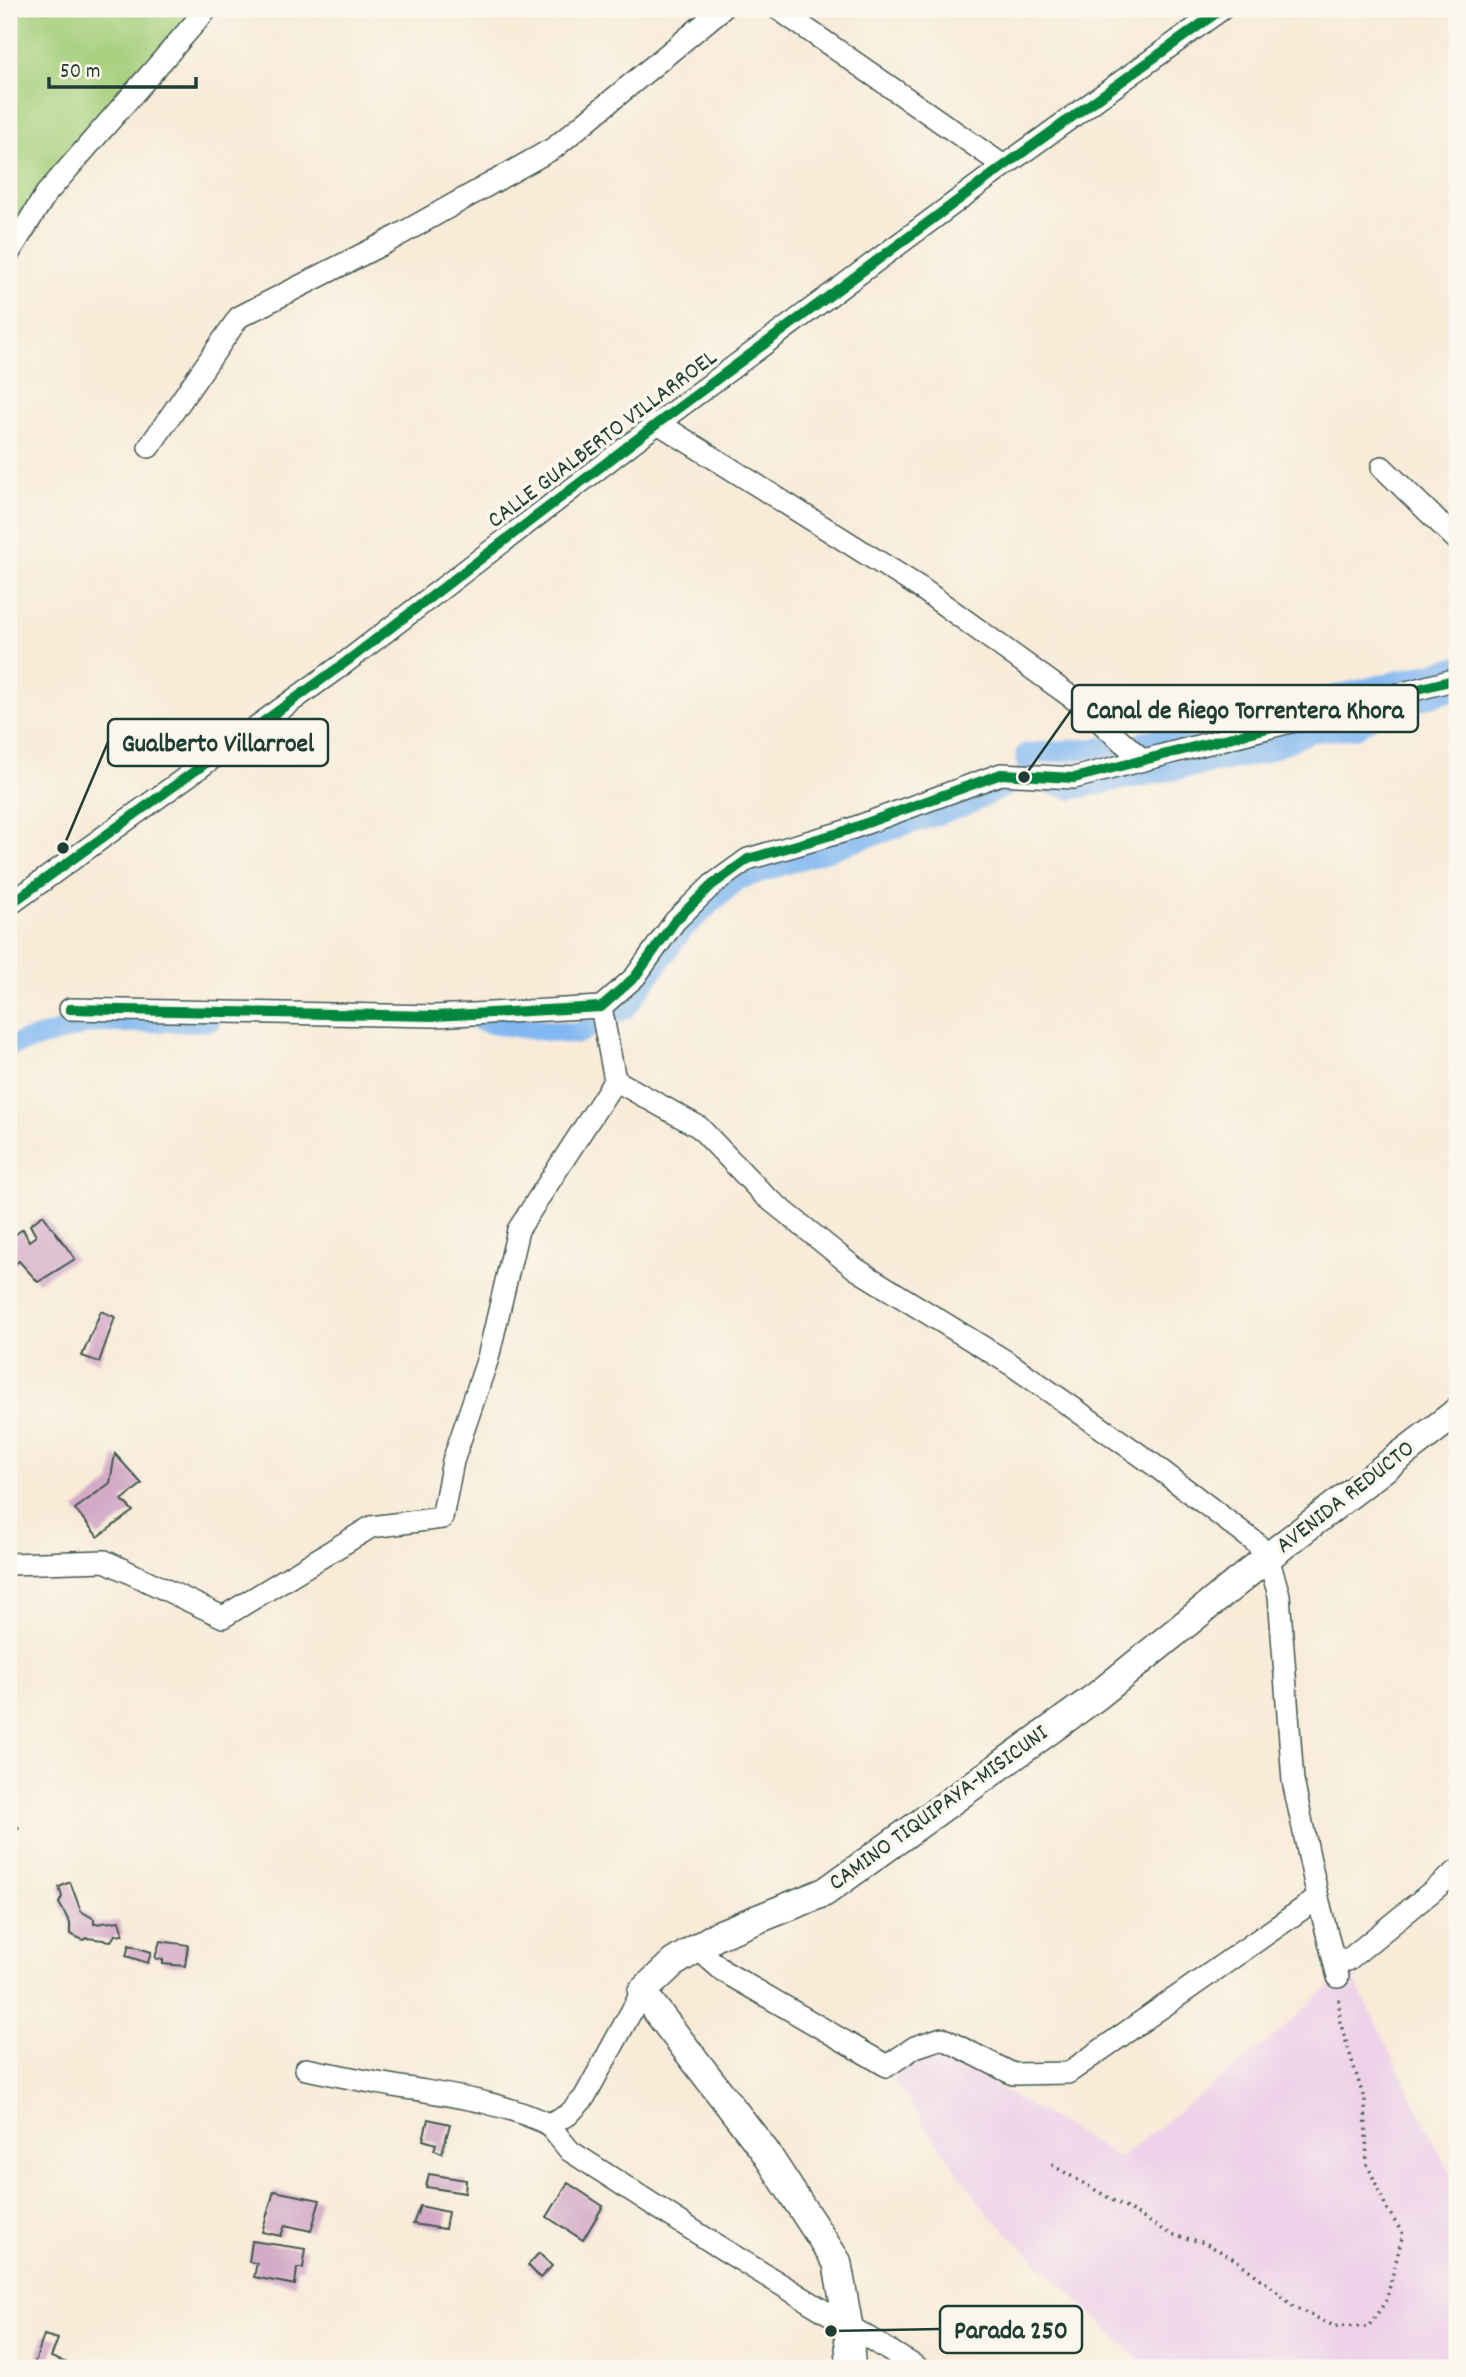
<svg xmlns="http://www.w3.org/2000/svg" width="1466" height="2377" viewBox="0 0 1466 2377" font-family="Dekko,sans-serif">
<rect width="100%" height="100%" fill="#fbf7ec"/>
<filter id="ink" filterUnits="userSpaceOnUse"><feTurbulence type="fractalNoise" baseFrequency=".0143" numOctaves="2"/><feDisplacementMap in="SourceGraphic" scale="14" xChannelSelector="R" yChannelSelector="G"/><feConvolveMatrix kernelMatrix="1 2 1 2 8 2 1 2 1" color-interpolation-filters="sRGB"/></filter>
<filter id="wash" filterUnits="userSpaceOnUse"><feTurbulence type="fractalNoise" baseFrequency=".00686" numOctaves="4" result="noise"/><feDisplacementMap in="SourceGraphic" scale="28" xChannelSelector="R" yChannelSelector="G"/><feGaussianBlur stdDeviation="1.57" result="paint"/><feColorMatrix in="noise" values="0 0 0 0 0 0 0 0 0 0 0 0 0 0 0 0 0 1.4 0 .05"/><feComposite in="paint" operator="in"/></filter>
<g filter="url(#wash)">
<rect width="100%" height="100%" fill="#f8ebd8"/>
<path fill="#edd1e9" d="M1349,1968L1457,2188V2368H1148L987,2213L892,2078L927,2046L1120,2158L1277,2034Z"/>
<path fill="#a5cf7b" stroke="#628658" stroke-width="2" d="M9,9H198L9,239Z"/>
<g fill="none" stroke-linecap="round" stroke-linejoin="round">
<g stroke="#82b8f1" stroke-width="21">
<path d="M1145,741L1457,667"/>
<path d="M1026,760V754L1124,746"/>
<path d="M618,1012L626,1008L683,929L737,880L967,805L1024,777L1073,789L1260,754L1311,732L1357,728L1385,707L1413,702L1447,692H1457"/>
<path d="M462,1019L470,1018L494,1024L576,1034L589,1028"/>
<path d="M9,1046L90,1023L210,1021"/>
</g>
</g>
<g id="blocks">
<g fill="#d3aac7">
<path d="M43,1215L75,1259L38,1282L19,1261L12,1266L9,1260V1239L23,1229L29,1241L36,1236L30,1225Z"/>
<path d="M101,1311L115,1317L99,1362L82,1356Z"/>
<path d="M115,1454L142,1484L122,1500L133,1511L98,1537L75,1509L110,1483Z"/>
<path d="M9,1817L19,1828L9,1839Z"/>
<path d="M70,1882L81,1911L94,1919V1924L119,1921L123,1934L115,1935L111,1941L87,1938L83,1940L70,1934V1923L59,1903L62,1897L59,1887Z"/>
<path d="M160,1941L188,1945L185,1966L163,1964V1960L155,1958Z"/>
<path d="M129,1945L151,1952L148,1963L126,1956Z"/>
<path d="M428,2119L450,2124L442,2153L434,2150L436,2144L423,2140Z"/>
<path d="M429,2174L466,2180L465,2193L426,2187Z"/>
<path d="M568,2183L603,2206L583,2240L547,2217Z"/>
<path d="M274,2191L320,2200L311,2231L285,2225L281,2236L262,2232Z"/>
<path d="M420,2206L448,2212L445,2229L413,2224Z"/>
<path d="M252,2241L306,2249L303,2268H297L295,2285L254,2277L257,2263L249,2262Z"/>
<path d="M539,2253L552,2266L540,2278L528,2265Z"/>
<path d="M44,2335L58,2339L51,2357L80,2368H33Z"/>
</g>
</g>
</g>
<g filter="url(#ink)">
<use href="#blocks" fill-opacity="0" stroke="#40574d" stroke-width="2"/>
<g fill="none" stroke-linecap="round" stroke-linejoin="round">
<g stroke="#40574d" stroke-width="24">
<g id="minor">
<path d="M778,9L1004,166"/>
<path d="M9,253L46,194L207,9"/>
<path d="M658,423L922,589L1074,699L1143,760"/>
<path d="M149,447L239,317L383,244L554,148L722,9"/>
<path d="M1382,467L1457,540"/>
<path d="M9,905L346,662L658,423L1004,166L1222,9"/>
<path d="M70,1009L435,1016L601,1007L635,977L675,921L712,885L748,859L842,832L1001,774L1074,778L1457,679"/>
<path d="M615,1080L699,1127L764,1195L856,1269L1012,1365L1150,1462L1255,1542L1268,1557L1279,1595L1293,1781L1318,1898L1338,1977"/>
<path d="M9,1564L105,1561L223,1617L371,1527L442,1518L453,1461L488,1358L518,1230L615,1080L601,1007"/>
<path d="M697,1948L723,1971L887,2066L915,2047L942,2038L1013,2074L1068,2073L1318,1898"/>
<path d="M1335,1958L1348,1960L1457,1871"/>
<path d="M306,2069C342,2076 377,2084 413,2089C460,2097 503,2103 548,2124L568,2115L584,2098L642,1992"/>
<path d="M548,2124L570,2151L716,2245L918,2368"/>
</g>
</g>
<g stroke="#40574d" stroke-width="31">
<path id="major" d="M851,2368L848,2324L837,2262L764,2150L642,1992L673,1963L718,1935L825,1892L1097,1696L1268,1557L1457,1412"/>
</g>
<path stroke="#40574d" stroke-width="3.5" stroke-dasharray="2 5" stroke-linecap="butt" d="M1052,2165L1171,2234L1205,2243L1236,2260L1269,2285L1294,2307L1334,2326L1368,2327L1386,2301L1403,2234L1387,2209L1367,2164L1365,2102L1340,2022L1339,1997"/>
<use href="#minor" stroke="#fff" stroke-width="21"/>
<use href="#major" stroke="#fff" stroke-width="28"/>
<g stroke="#fbf7ec" stroke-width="15">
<g id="cycleway">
<path d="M9,905L346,662L658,423L1004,166L1222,9"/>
<path d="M70,1009L435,1016L601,1007L635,977L675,921L712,885L748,859L842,832L1001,774L1074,778L1457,679"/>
</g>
</g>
<use href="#cycleway" stroke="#00873e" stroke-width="10"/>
</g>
</g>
<g text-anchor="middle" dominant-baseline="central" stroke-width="7" stroke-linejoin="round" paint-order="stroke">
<g font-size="24" fill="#1f3d34" stroke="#fbf7ec">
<text transform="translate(603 440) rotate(-37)">CALLE GUALBERTO VILLARROEL</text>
<text transform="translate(1346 1498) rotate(-38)">AVENIDA REDUCTO</text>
<text transform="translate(939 1809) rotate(-36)">CAMINO TIQUIPAYA-MISICUNI</text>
</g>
</g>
<path fill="none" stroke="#1f3d34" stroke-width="2.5" d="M1024 777L1072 709M63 848L108 742M831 2331L940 2329"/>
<g fill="#1f3d34" stroke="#fbf7ec" stroke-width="2.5">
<circle cx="1024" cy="777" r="7"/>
<circle cx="63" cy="848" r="7"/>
<circle cx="831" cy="2331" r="7"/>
</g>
<g fill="#fbf7ec" stroke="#1f3d34" stroke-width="2.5">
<rect x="1072" y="685" width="346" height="47" rx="7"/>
<rect x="108" y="719" width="220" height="47" rx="7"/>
<rect x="940" y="2306" width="142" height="47" rx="7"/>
</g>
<g font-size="26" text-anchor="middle" font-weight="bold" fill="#1f3d34">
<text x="1245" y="718">Canal de Riego Torrentera Khora</text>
<text x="218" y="751">Gualberto Villarroel</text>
<text x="1011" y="2338">Parada 250</text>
</g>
<rect width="1466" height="2377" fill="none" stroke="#fbf7ec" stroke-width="35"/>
<path d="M49 77v10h147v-10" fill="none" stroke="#1f3d34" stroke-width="3.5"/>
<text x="60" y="77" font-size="21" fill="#1f3d34" stroke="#fbf7ec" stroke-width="5" paint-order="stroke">50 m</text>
</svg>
